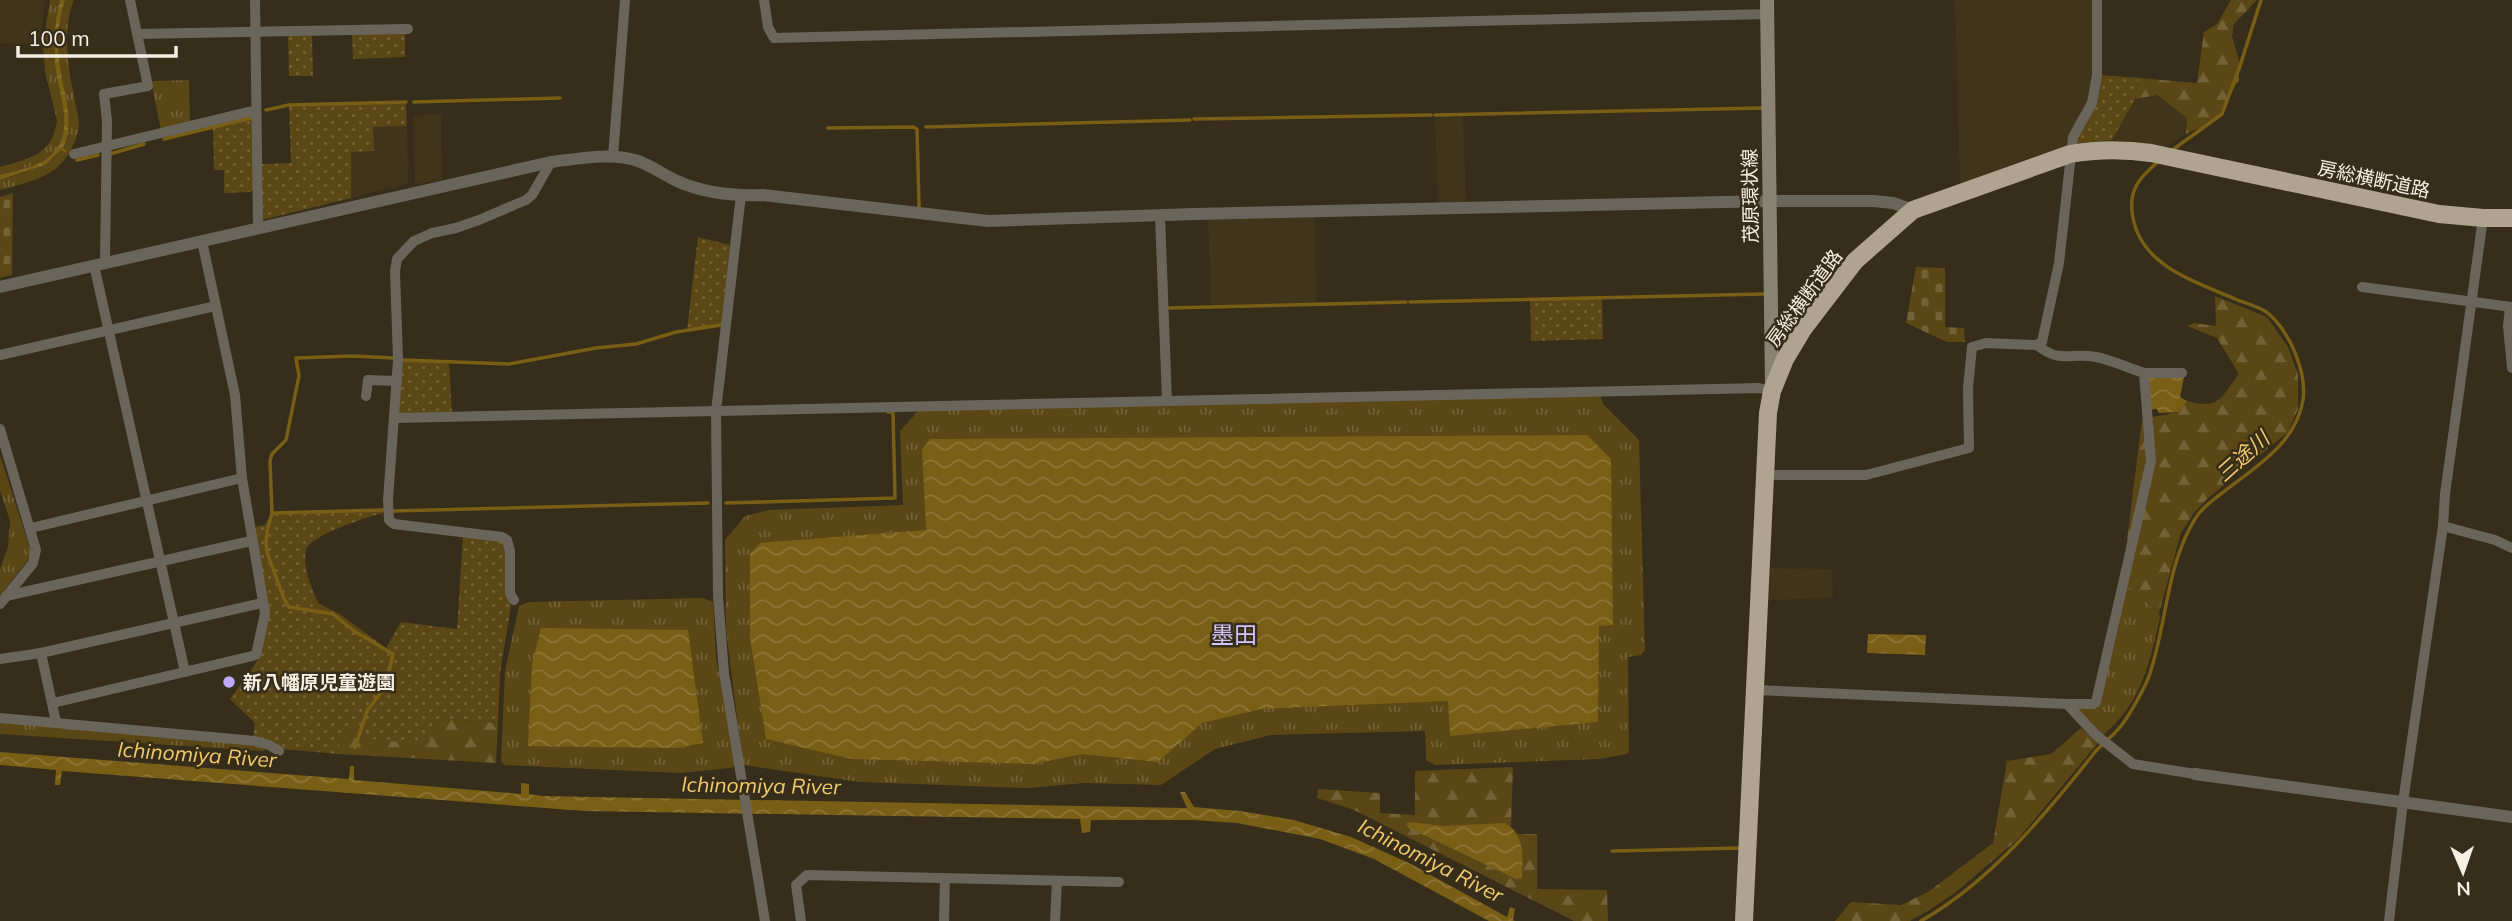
<svg xmlns="http://www.w3.org/2000/svg" width="2512" height="921" viewBox="0 0 2512 921" font-family="Mulish,'Noto Sans JP',sans-serif">
<defs>
<pattern id="grass-tufts" width="24" height="20" patternUnits="userSpaceOnUse" patternTransform="scale(1.75)"><rect width="24" height="20" fill="#5b4715"/><path d="M3 7l-1-3M5 7V3M7 7l1-3M15 17l-1-3M17 17v-4M19 17l1-3" fill="none" stroke="#736237"/></pattern>
<pattern id="forest-firs" width="22" height="20" patternUnits="userSpaceOnUse" patternTransform="scale(1.75)"><rect width="22" height="20" fill="#5b4715"/><path d="M5 1l3.5 6h-7zM16 11l3.5 6h-7z" fill="#736237"/></pattern>
<pattern id="cemetery-stones" width="16" height="16" patternUnits="userSpaceOnUse" patternTransform="scale(1.75)"><rect width="16" height="16" fill="#5b4715"/><path d="M2 7V4a2 2 0 0 1 4 0v3zM10 15v-3a2 2 0 0 1 4 0v3z" fill="#736237"/></pattern>
<pattern id="garden-dots" width="8" height="8" patternUnits="userSpaceOnUse" patternTransform="scale(1.75)"><rect width="8" height="8" fill="#5b4715"/><path d="M2 2h.1M6 6h.1" fill="none" stroke="#736237" stroke-width="1.8" stroke-linecap="round"/></pattern>
<pattern id="water-waves" width="16" height="10" patternUnits="userSpaceOnUse" patternTransform="scale(1.75)"><rect width="16" height="10" fill="#795e15"/><path d="M0 5q4-4 8 0t8 0" fill="none" stroke="#8d7537"/></pattern>
</defs>
<rect width="100%" height="100%" fill="#362d1a"/>
<g fill="#40351a">
<path d="M0,0H45L40,45L0,43Z"/>
<path d="M1955,0H2095L2091,95L2065,148L2036,155L1960,184Z"/>
<path d="M2157,95L2187,118L2186,134L2166,147L2112,140L2135,99Z"/>
<path d="M441,114L442,180L415,184L413,116Z"/>
<path d="M1463,114L1466,202L1438,203L1435,115Z"/>
<path d="M407,126L408,184L351,198V152L373,127Z"/>
<path d="M1315,216L1316,304L1211,306L1208,218Z"/>
<path d="M1770,568L1832,569L1833,598L1769,600Z"/>
</g>
<g fill="url(#grass-tufts)">
<path d="M50,0H60C54,21 54,42 55,64C58,95 79,138 46,159C33,168 15,171 0,175V167C29,158 52,156 57,121L45,71L43,44Z"/>
<path d="M65,0H74C62,30 68,65 74,96C75,105 80,118 79,128C76,142 67,161 55,169C40,181 18,185 0,190V180C23,173 45,168 61,150L67,151L62,148C76,121 64,94 60,66C58,44 57,21 65,0Z"/>
<path d="M189,80L190,123L161,130L151,81Z"/>
<path d="M1600,395L1603,404L1639,440L1645,650L1641,655L1628,657L1629,751L1627,754L1599,759L1435,765L1426,760L1425,731L1271,735L1215,749L1161,785L1085,783L1028,788L860,782L743,765L726,630L725,540L745,516L769,510L903,505L900,431L920,409Z"/>
<path d="M0,455L32,555L0,595V569L8,547L10,521L0,490Z"/>
<path d="M2126,584L2159,613L2160,617C2150,663 2141,704 2103,735L2075,706H2094Z"/>
<path d="M703,598L713,602L716,658L735,766L730,768L680,773L504,765L501,761L505,671L519,606L528,602Z"/>
<path d="M0,721L267,747L264,751L0,734Z"/>
</g>
<g fill="url(#forest-firs)">
<path d="M2231,0H2257L2234,24L2232,36L2239,61V80L2216,120L2186,134L2187,118L2157,95L2135,99L2139,78L2197,83L2204,32L2217,24Z"/>
<path d="M2215,296L2267,317L2288,347L2298,374V409L2288,432L2207,499L2194,513L2181,533L2159,613L2122,581L2142,419L2179,412L2187,401C2220,410 2221,397 2239,374L2217,338L2187,326L2194,323L2216,326Z"/>
<path d="M440,718L498,723L496,763L339,754V739L360,726Z"/>
<path d="M2081,728L2098,743L2018,839L1956,892L1928,911L1910,921H1835L1851,902L1901,905L1928,892L1993,843L2007,761L2051,754Z"/>
<path d="M1513,767L1511,827L1517,834H1537V889L1607,890L1608,921H1574L1354,810L1317,798L1318,789L1380,793V813L1415,815V771Z"/>
</g>
<g fill="url(#cemetery-stones)">
<path d="M13,193L12,275L0,278V197Z"/>
<path d="M1916,267L1945,268V327L1964,328L1965,342H1947L1906,323Z"/>
</g>
<g fill="url(#garden-dots)">
<path d="M405,31V57L353,59L352,33Z"/>
<path d="M288,34H312L313,76H289Z"/>
<path d="M2101,75L2139,78L2135,99L2112,140L2073,144Z"/>
<path d="M406,102L407,126L373,127L374,151L351,152V198L262,220L260,164L291,163L289,105Z"/>
<path d="M254,113V188L251,192L224,193V170H214L213,123Z"/>
<path d="M698,237L730,245L721,325L687,330Z"/>
<path d="M1602,297L1603,339L1531,341L1530,299Z"/>
<path d="M403,360L449,362L452,413L397,414Z"/>
<path d="M383,510V513C368,517 310,535 306,550C302,567 312,588 318,603L341,615L386,648L401,622L457,629L463,535L505,541L508,591L511,606L500,673L498,723L440,718L427,745L371,739L360,726L339,739V754L280,749L253,738L255,723L230,699L258,660L264,636L254,527L265,525L272,513Z"/>
</g>
<g fill="url(#water-waves)">
<path d="M60,0H65C57,23 57,48 61,72C65,97 75,123 63,148L67,151L66,153L61,150L45,165L0,180V175C15,171 33,168 46,159C79,137 58,95 55,64C54,42 54,21 60,0Z"/>
<path d="M2149,376L2184,377L2180,397L2187,401L2179,412L2159,413L2157,409L2149,410Z"/>
<path d="M1587,435L1611,459L1613,625L1599,626L1598,722L1450,736L1448,701L1261,709L1202,723L1158,762L1082,754L1033,764L852,759L766,739L750,637V554L760,543L926,530L922,450L930,439Z"/>
<path d="M541,628L688,630L703,743L675,748L528,746L532,664Z"/>
<path d="M1868,634L1926,635L1925,655L1867,653Z"/>
<path d="M0,752L349,779L350,766H354V780L521,794V783L529,784V794L542,796L1187,808L1180,792H1185L1194,807L1240,811L1294,820L1351,837L1409,863L1507,917L1510,907L1515,909L1513,920L1515,921H1489L1374,859L1320,839L1237,823L1193,820H1091L1090,832L1082,833L1080,819L584,811L62,771L60,785H55L56,770L0,765Z"/>
<path d="M1409,822L1443,826L1505,823C1525,834 1523,858 1522,878L1516,879L1409,828L1406,824Z"/>
</g>
<g fill="none" stroke-linecap="round" stroke-linejoin="round">
<g stroke="#795e15" stroke-width="3.5">
<path d="M414,102L560,98"/>
<path d="M266,110L289,105L406,102"/>
<path d="M1435,115L1763,108"/>
<path d="M1194,119L1431,115"/>
<path d="M926,127L1190,120"/>
<path d="M828,128L913,127L917,129L919,206"/>
<path d="M164,139L251,118"/>
<path d="M2171,151L2222,114L2240,66L2261,0"/>
<path d="M110,154L144,144"/>
<path d="M77,160L98,155"/>
<path d="M1410,302L1764,294"/>
<path d="M1168,308L1406,302"/>
<path d="M403,360L509,364L596,348L636,344L676,332L721,325"/>
<path d="M726,503L895,498L893,412H888"/>
<path d="M392,511L708,503"/>
<path d="M273,513L383,510"/>
<path d="M355,748L367,711L386,686L393,654L354,631L333,614L289,607L284,599L267,552L266,544L267,531L272,513L270,461L272,454L286,440L299,376L296,358L353,356L393,358"/>
<path d="M1612,851L1742,848"/>
<path d="M1921,921C1991,881 2046,814 2095,752C2103,743 2113,736 2121,726C2130,714 2147,685 2151,670C2167,620 2167,564 2195,519C2201,508 2213,500 2222,493C2254,468 2296,444 2303,400C2307,372 2290,333 2269,314C2262,308 2249,304 2240,301C2200,283 2142,268 2133,218C2127,190 2140,177 2160,160"/>
</g>
<g stroke="#69655b" stroke-width="10">
<path d="M255,0L258,228"/>
<path d="M764,0L768,27L774,38L1768,14"/>
<path d="M137,34L408,29"/>
<path d="M74,154L256,110"/>
<path d="M613,157L625,0"/>
<path d="M741,195L716,411L718,596L724,673L765,921"/>
<path d="M1160,215L1167,401"/>
<path d="M105,262L107,121L104,94L148,86L130,0"/>
<path d="M94,265L185,672"/>
<path d="M2362,287L2512,307"/>
<path d="M2510,307L2508,326L2512,368"/>
<path d="M2037,345C2060,364 2070,352 2096,357C2112,360 2128,368 2144,373L2151,461L2096,702L2093,704H2067"/>
<path d="M0,355L215,306"/>
<path d="M2144,373H2182"/>
<path d="M366,396L368,380L397,381"/>
<path d="M395,418L1759,388L1772,391"/>
<path d="M0,429L36,550L33,563L0,604"/>
<path d="M1764,475H1866L1969,448L1968,388L1972,347L1986,343L2037,345L2042,342L2059,263L2073,137L2092,103L2097,75V0"/>
<path d="M2443,526L2495,540L2512,548"/>
<path d="M31,528L242,478"/>
<path d="M6,596L251,541"/>
<path d="M514,600L510,594V551L507,540L502,537L394,524L389,520L388,500L398,360L395,271L397,259L414,241L432,233L456,228L479,220L526,200L532,195L551,162"/>
<path d="M41,653L56,722"/>
<path d="M0,659L41,653L262,603"/>
<path d="M1756,690L2067,704L2096,735L2133,764L2195,774"/>
<path d="M53,703L256,655L265,613L242,478L235,395L202,241"/>
<path d="M0,718L255,741L269,745L279,751"/>
<path d="M801,921L796,885L807,875L1119,882"/>
<path d="M944,921L945,878"/>
<path d="M1055,921L1057,881"/>
<path d="M2389,921L2403,802L2443,526L2445,494L2483,218"/>
</g>
<g stroke="#69655b" stroke-width="12">
<path d="M0,287L551,162C578,159 611,152 638,161C652,166 664,175 677,181C703,193 735,196 763,195L988,221L1194,214L1770,201H1873L1893,203L1913,210"/>
<path d="M2195,774L2512,817"/>
</g>
<path stroke="#898374" stroke-width="14" d="M1767,0L1772,386"/>
<path stroke="#aea490" stroke-width="18" d="M1744,921L1768,413L1772,391L1785,359L1803,329L1855,261L1913,210L2070,154C2098,149 2123,149 2151,153L2439,214L2483,218H2512"/>
</g>
<circle fill="#bda9f5" stroke="#362d1a" stroke-width="2.5" cx="229" cy="682" r="7"/>
<g text-anchor="middle" dominant-baseline="central" stroke-width="5" stroke-linejoin="round" paint-order="stroke">
<g font-size="19" fill="#f6f0e4" stroke="#362d1a">
<text transform="translate(2374 179) rotate(12)">房総横断道路</text>
<text transform="translate(1750 196) rotate(-91)">茂原環状線</text>
<text transform="translate(1804 298) rotate(-54)">房総横断道路</text>
</g>
<g font-size="19" font-weight="bold" fill="#f6f0e4" stroke="#362d1a" text-anchor="start">
<text x="243" y="682">新八幡原児童遊園</text>
</g>
<g font-size="21" font-style="italic" fill="#f1ca6a" stroke="#362d1a">
<text transform="translate(2242 456) rotate(-42)">三途川</text>
<text transform="translate(197 754) rotate(4)">Ichinomiya River</text>
<text transform="translate(761 785) rotate(1)">Ichinomiya River</text>
<text transform="translate(1431 860) rotate(27)">Ichinomiya River</text>
</g>
<g font-size="23" fill="#d3c5fe" stroke="#362d1a">
<text x="1234" y="634">墨田</text>
</g>
</g>
<g transform="translate(2463 872) rotate(178)" stroke="#362d1a" stroke-width="5" paint-order="stroke">
<path d="M0-5L12 26L0 18L-12 26Z" fill="#f6f0e4"/>
<text y="-10" font-size="19" font-weight="bold" text-anchor="middle" fill="#f6f0e4">N</text>
</g>
<path d="M18 46v10h158v-10" fill="none" stroke="#f6f0e4" stroke-width="3.5"/>
<text x="28" y="46" font-size="21" fill="#f6f0e4" stroke="#362d1a" stroke-width="5" paint-order="stroke">100 m</text>
</svg>
